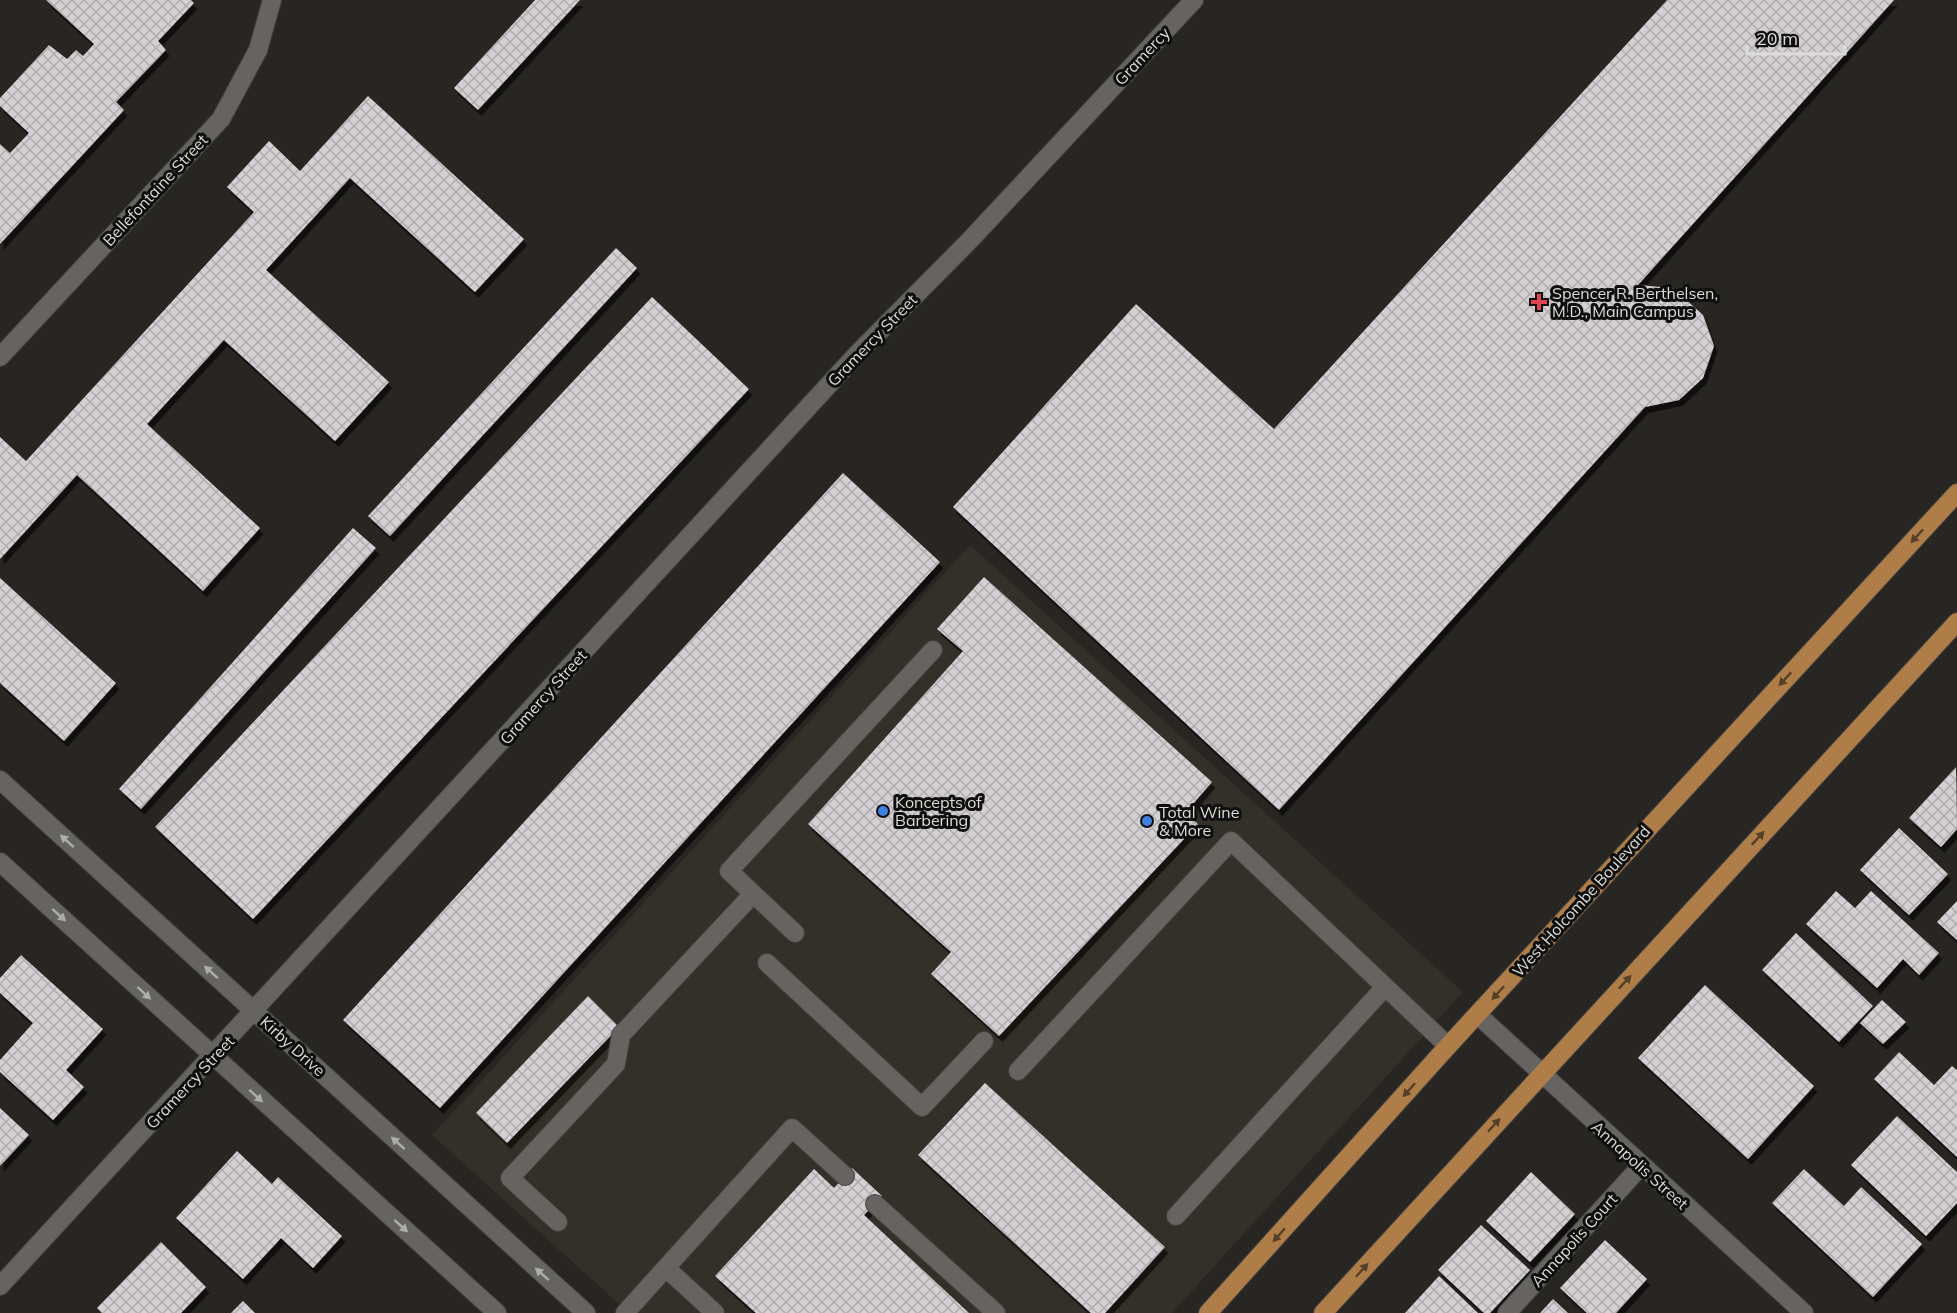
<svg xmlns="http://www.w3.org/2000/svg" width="1957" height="1313" viewBox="0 0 1957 1313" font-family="Mulish,sans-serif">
<defs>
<pattern id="building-cross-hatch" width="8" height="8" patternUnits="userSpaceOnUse" patternTransform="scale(1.5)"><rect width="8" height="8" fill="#d3cfd2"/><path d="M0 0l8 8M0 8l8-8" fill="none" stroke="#afacae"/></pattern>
<filter id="shadow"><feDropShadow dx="3.5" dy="6" stdDeviation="0" flood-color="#0009"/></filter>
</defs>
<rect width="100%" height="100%" fill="#272623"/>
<path fill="#333029" d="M970,545L1463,992L1172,1313H629L432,1135Z"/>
<g fill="url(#building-cross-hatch)" filter="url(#shadow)">
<path d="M46,0H191L194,3L158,41L166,50L116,102L124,110L0,244V144L10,153L29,133L0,106V98L49,45L67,59L76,50L83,56L94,44Z"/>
<path d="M535,0H580L478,110L454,88Z"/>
<path d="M1667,0H1894L1638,285L1673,288L1703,315L1714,346L1703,378L1679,400L1645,407L1279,810L953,507L1136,304L1274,429Z"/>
<path d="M368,96L524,239L475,292L350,178L266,270L389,382L335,441L224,340L147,424L260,528L203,591L77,475L0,559V437L26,461L254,212L227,187L269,141L300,171Z"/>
<path d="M616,248L637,268L390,536L368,516Z"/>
<path d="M652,297L749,389L253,919L155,827Z"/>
<path d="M843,473L940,562L440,1108L343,1020Z"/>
<path d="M353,528L376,548L141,809L119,789Z"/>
<path d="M984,577L1212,782L1185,813L1198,824L999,1036L931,974L951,952L808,824L963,651L937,629Z"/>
<path d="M0,578L116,683L64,741L0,683Z"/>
<path d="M1956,767L1957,829L1941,847L1909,818Z"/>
<path d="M1899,828L1948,874L1909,915L1860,870Z"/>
<path d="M1836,891L1855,908L1871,891L1939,953L1919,975L1903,959L1877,988L1806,924Z"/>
<path d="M1957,901V940L1937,922Z"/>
<path d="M1796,933L1873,1006L1839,1042L1762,970Z"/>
<path d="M21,955L103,1029L66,1070L84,1087L53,1120L0,1072V1060L33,1023L0,993V978Z"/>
<path d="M1705,985L1814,1086L1748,1159L1638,1058Z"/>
<path d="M588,996L619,1027L507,1143L476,1113Z"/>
<path d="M1882,1000L1906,1022L1883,1044L1860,1023Z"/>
<path d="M1899,1052L1934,1085L1952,1066L1957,1070V1157L1874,1079Z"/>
<path d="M985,1083L1165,1247L1105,1313H1091L918,1155Z"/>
<path d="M0,1108L29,1135L0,1166Z"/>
<path d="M1897,1116L1957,1172V1203L1926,1236L1851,1165Z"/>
<path d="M237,1151L272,1184L278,1177L342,1236L313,1268L281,1238L243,1279L176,1218Z"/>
<path d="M852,1168L882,1196L864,1215L969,1313H756L715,1276L814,1169L834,1188Z"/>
<path d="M1804,1169L1844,1206L1861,1187L1922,1244L1873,1297L1772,1203Z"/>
<path d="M1531,1172L1575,1214L1530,1262L1486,1221Z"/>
<path d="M1481,1225L1530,1270L1490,1313H1484L1438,1270Z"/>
<path d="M1605,1240L1647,1279L1616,1313H1587L1560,1288Z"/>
<path d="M161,1242L206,1287L181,1313H102L97,1308Z"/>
<path d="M1439,1276L1478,1313H1405Z"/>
<path d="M1553,1299L1568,1313H1540Z"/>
<path d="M243,1301L255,1313H231Z"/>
</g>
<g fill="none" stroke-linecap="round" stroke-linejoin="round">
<g stroke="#454442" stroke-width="20">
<g id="lane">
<path d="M795,933L729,871L933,650"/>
<path d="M767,963L922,1107L984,1041"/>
<path d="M1018,1071L1231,841L1448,1046"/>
<path d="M875,1204L996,1313"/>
<path d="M1176,1216L1385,987"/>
<path d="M558,1222L510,1178L616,1064L621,1035L753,894"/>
<path d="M666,1268L715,1313"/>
<path d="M625,1313L792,1128L845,1176"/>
</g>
</g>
<g stroke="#454442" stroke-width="20">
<g id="street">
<path d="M0,357L221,119L258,50L272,0"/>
<path d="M1478,1015L1804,1313"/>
<path d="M0,1286L858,353L970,240L1194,0"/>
<path d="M1507,1313L1641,1166"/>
</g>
</g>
<g stroke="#454442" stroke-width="20">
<g id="secondary">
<path d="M0,780L586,1313"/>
<path d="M0,862L497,1313"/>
</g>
</g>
<g stroke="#454442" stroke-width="20">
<g id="primary">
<path d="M1208,1313L1448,1046L1957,493"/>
<path d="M1323,1313L1957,622"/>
</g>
</g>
<use href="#lane" stroke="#656461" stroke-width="18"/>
<use href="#street" stroke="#656461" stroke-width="18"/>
<use href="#secondary" stroke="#656461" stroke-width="18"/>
<use href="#primary" stroke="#af7d48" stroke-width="18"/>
</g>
<defs><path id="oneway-solid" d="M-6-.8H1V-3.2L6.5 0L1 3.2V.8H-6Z" transform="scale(1.5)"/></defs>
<g fill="#574028">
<use href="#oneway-solid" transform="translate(1917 536) rotate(133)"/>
<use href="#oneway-solid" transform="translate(1785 679) rotate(133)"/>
<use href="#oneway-solid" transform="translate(1758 838) rotate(-47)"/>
<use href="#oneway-solid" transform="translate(1625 982) rotate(-47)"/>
<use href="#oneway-solid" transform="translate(1498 993) rotate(132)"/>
<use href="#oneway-solid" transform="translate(1409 1090) rotate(132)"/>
<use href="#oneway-solid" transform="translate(1494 1125) rotate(-48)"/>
<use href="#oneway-solid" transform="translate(1279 1235) rotate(132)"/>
<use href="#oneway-solid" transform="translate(1362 1270) rotate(-48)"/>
</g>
<g fill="#acacaa">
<use href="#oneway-solid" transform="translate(67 841) rotate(-138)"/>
<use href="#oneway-solid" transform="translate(59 915) rotate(42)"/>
<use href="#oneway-solid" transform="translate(211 972) rotate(-138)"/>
<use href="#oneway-solid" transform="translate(144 993) rotate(43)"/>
<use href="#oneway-solid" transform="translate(256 1096) rotate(42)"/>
<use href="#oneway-solid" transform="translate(398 1143) rotate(-138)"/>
<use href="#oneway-solid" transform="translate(401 1226) rotate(42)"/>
<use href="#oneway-solid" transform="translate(542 1274) rotate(-138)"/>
</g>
<path fill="#e0444e" stroke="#0f0f0e" stroke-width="2" d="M1536 293h6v6h6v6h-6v6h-6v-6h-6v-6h6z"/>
<g fill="#3f7fe0" stroke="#0f0f0e" stroke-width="2">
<circle cx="883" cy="811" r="6"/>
<circle cx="1147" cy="821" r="6"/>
</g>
<g text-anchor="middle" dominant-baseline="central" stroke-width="6" stroke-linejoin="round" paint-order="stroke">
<g font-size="16" fill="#dcdcda" stroke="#0f0f0e">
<text transform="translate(1142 56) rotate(-47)">Gramercy</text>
<text transform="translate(155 190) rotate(-47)">Bellefontaine Street</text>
<text transform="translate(872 340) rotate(-46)">Gramercy Street</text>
<text transform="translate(543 697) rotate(-48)">Gramercy Street</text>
<text transform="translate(1581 901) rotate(-48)">West Holcombe Boulevard</text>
<text transform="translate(293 1046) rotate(42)">Kirby Drive</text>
<text transform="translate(190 1082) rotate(-47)">Gramercy Street</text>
<text transform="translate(1640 1165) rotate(42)">Annapolis Street</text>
<text transform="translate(1574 1240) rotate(-48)">Annapolis Court</text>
</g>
<g font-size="16" fill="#dcdcda" stroke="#0f0f0e" text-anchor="start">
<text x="1552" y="293">Spencer R. Berthelsen,<tspan x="1552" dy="18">M.D., Main Campus</tspan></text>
<text x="895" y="802">Koncepts of<tspan x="895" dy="18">Barbering</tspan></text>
<text x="1159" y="812">Total Wine<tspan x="1159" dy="18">&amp; More</tspan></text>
</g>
</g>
<path d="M1747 45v9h98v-9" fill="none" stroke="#dcdcda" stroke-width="3"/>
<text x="1756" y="45" font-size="18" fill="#dcdcda" stroke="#0f0f0e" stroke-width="4.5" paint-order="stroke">20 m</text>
</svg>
